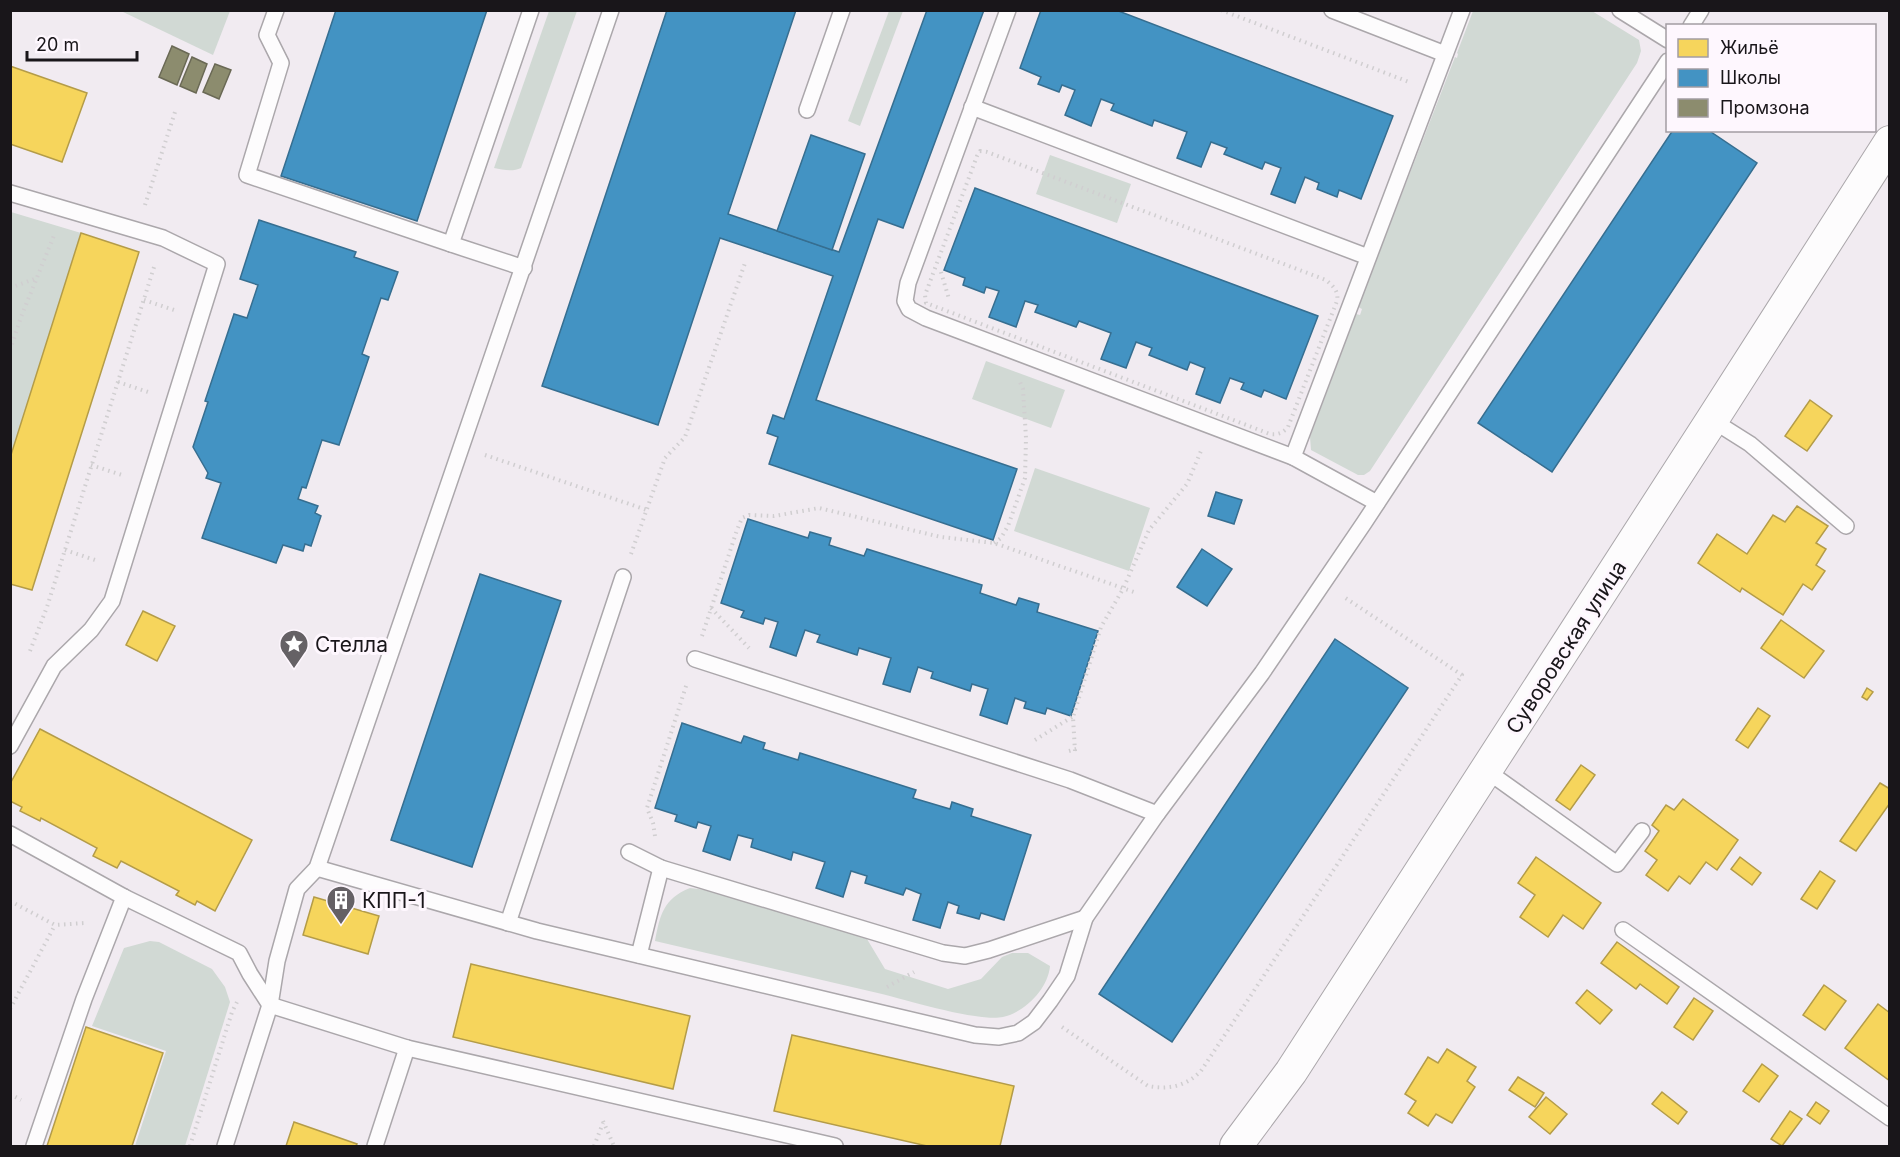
<svg xmlns="http://www.w3.org/2000/svg" width="1900" height="1157" viewBox="0 0 1900 1157" font-family="Inter,sans-serif">
<rect width="100%" height="100%" fill="#f1ebf1"/>
<g fill="#d1d9d4">
<path d="M121,11H230L213,55Z"/>
<path d="M549,11H577L521,168C513,172 503,170 494,168Z"/>
<path d="M889,11H903L860,126L848,121Z"/>
<path d="M1473,11H1592L1639,40L1641,51L1637,63L1370,471L1364,475H1358L1311,450L1310,437L1356,314L1360,315L1362,309L1358,307L1455,57L1457,58L1458,54L1457,53Z"/>
<path d="M1050,155L1131,184L1117,223L1036,194Z"/>
<path d="M11,212L81,233L11,458Z"/>
<path d="M986,361L1065,390L1051,428L972,399Z"/>
<path d="M1035,468L1150,508L1129,571L1014,531Z"/>
<path d="M690,888L716,891L867,939L885,969L948,989L981,979L1002,957L1012,953H1028L1050,966C1048,989 1025,1012 1003,1017C979,1022 909,1001 882,994C806,976 731,959 655,941C660,915 663,899 690,888Z"/>
<path d="M150,941L159,942L212,969L225,987L230,1002L185,1146H135L166,1051L92,1026L124,948Z"/>
</g>
<g fill="#f6d55c" stroke="#b49c48" stroke-width="1.5">
<path d="M10,66L87,93L62,162L10,144Z"/>
<path d="M81,233L139,252L32,590L10,584V458Z"/>
<path d="M1810,400L1832,416L1807,451L1785,436Z"/>
<path d="M1797,506L1828,526L1816,543L1826,549L1816,565L1825,571L1812,590L1803,584L1783,615L1742,588L1740,592L1698,563L1717,534L1747,554L1773,515L1785,522Z"/>
<path d="M143,611L175,626L157,661L126,645Z"/>
<path d="M1781,620L1824,651L1804,678L1761,648Z"/>
<path d="M1867,688L1873,692L1867,700L1862,697Z"/>
<path d="M1758,708L1770,716L1748,748L1736,740Z"/>
<path d="M40,729L252,840L215,911L197,901L195,905L176,895L179,891L121,861L117,868L93,856L97,848L41,818L40,821L20,811L22,807L10,801V784Z"/>
<path d="M1581,765L1595,775L1570,810L1556,800Z"/>
<path d="M1880,783L1890,789V803L1856,851L1840,841Z"/>
<path d="M1683,799L1738,840L1717,870L1706,862L1690,884L1679,876L1668,891L1646,875L1657,860L1645,851L1659,831L1652,825L1666,805L1674,810Z"/>
<path d="M1536,857L1601,903L1583,929L1563,915L1548,937L1520,917L1535,895L1518,883Z"/>
<path d="M1740,857L1761,873L1752,885L1731,869Z"/>
<path d="M1820,871L1835,881L1817,909L1801,899Z"/>
<path d="M314,897L379,916L368,954L303,935Z"/>
<path d="M1617,942L1679,987L1667,1004L1640,984L1636,989L1601,963Z"/>
<path d="M471,964L690,1016L673,1089L453,1037Z"/>
<path d="M1824,985L1846,1001L1825,1030L1803,1015Z"/>
<path d="M1587,990L1612,1010L1600,1024L1576,1003Z"/>
<path d="M1694,998L1713,1011L1693,1040L1674,1027Z"/>
<path d="M1878,1004L1890,1013V1081L1845,1048Z"/>
<path d="M86,1027L163,1053L132,1146H47Z"/>
<path d="M792,1035L1014,1086L1000,1146H927L774,1111Z"/>
<path d="M1447,1049L1476,1067L1467,1081L1475,1087L1452,1123L1436,1114L1428,1126L1408,1113L1416,1101L1405,1094L1428,1057L1438,1063Z"/>
<path d="M1762,1064L1778,1076L1759,1102L1743,1091Z"/>
<path d="M1518,1077L1544,1093L1535,1107L1509,1090Z"/>
<path d="M1662,1092L1687,1112L1678,1124L1652,1104Z"/>
<path d="M1546,1097L1567,1114L1550,1134L1529,1117Z"/>
<path d="M1816,1102L1829,1111L1820,1124L1807,1115Z"/>
<path d="M1790,1111L1802,1119L1782,1146L1771,1139Z"/>
<path d="M294,1122L357,1144L356,1146H286Z"/>
</g>
<g fill="#4393c3" stroke="#366e90" stroke-width="1.5">
<path d="M336,10H487L417,221L281,176Z"/>
<path d="M667,10H796L728,214L839,252L927,10H984L903,228L878,219L816,400L1017,469L993,540L769,464L778,437L767,433L773,415L784,419L833,276L720,238L658,425L542,386Z"/>
<path d="M1041,10H1116L1393,116L1361,199L1339,190L1337,197L1317,189L1319,183L1305,177L1295,203L1271,194L1281,168L1265,162L1262,169L1224,154L1227,148L1211,142L1201,167L1177,158L1187,132L1154,120L1152,126L1111,110L1114,104L1101,99L1091,126L1065,115L1075,90L1062,85L1059,92L1038,84L1041,77L1020,68Z"/>
<path d="M1673,130H1708L1757,163L1552,472L1478,423Z"/>
<path d="M811,135L865,154L832,250L777,231Z"/>
<path d="M975,188L1318,316L1286,399L1264,390L1261,397L1241,389L1244,383L1230,378L1220,403L1196,394L1205,368L1190,362L1187,370L1149,355L1152,348L1136,342L1126,368L1101,359L1111,333L1079,321L1076,327L1035,312L1038,305L1025,301L1016,327L989,317L999,291L986,287L984,293L963,285L965,278L944,270Z"/>
<path d="M259,220L356,252L354,257L398,272L388,300L381,298L362,354L369,357L339,445L322,440L306,488L302,487L298,499L318,506L315,513L321,516L311,546L305,544L303,551L283,545L276,563L202,538L221,483L206,478L208,473L193,447L208,402L205,401L234,314L247,318L258,285L240,279Z"/>
<path d="M1216,492L1242,500L1234,524L1208,516Z"/>
<path d="M748,519L808,538L810,532L831,538L829,545L864,556L867,549L982,585L980,593L1016,605L1019,598L1039,604L1037,612L1098,631L1071,716L1047,708L1045,714L1024,708L1026,702L1015,698L1007,724L980,715L988,689L972,684L970,691L931,678L933,672L918,667L910,692L883,684L891,658L859,648L857,655L817,642L820,635L805,630L796,656L770,647L778,622L765,618L763,624L741,617L744,611L721,603Z"/>
<path d="M1202,549L1232,569L1207,606L1177,587Z"/>
<path d="M480,574L561,601L472,867L391,840Z"/>
<path d="M1335,639L1408,688L1172,1042L1099,994Z"/>
<path d="M682,723L741,743L744,736L765,743L763,749L798,760L800,753L916,790L913,798L950,809L952,802L973,809L971,816L1031,835L1004,920L981,913L979,919L957,913L959,906L948,902L940,928L913,920L921,894L906,888L903,895L865,883L867,876L851,871L843,897L816,888L825,862L793,852L791,860L751,847L753,839L738,835L730,860L703,851L711,826L698,822L696,828L675,821L677,815L655,808Z"/>
</g>
<g fill="#8c8c6e" stroke="#6a6955" stroke-width="1.5">
<path d="M172,46L189,54L177,85L159,77Z"/>
<path d="M192,57L207,64L196,93L180,86Z"/>
<path d="M215,64L231,70L219,99L203,92Z"/>
</g>
<g fill="none" stroke-linecap="round" stroke-linejoin="round">
<g stroke="#aba7ab" stroke-width="18">
<g id="service">
<path d="M276,10L267,35L281,63L247,175L451,244"/>
<path d="M1008,10L908,283L905,301L909,309L926,318L1293,457L1377,503"/>
<path d="M1332,10L1445,54"/>
<path d="M1620,10L1668,40"/>
<path d="M1691,26L1701,10"/>
<path d="M972,107L1368,257"/>
<path d="M807,110L842,10"/>
<path d="M10,193L163,238L217,264L112,601L91,630L54,666L10,746"/>
<path d="M524,268L451,244L531,10"/>
<path d="M1712,420L1750,444L1846,526"/>
<path d="M1293,457L1462,10"/>
<path d="M695,659L1070,780L1157,814"/>
<path d="M1487,771L1617,864L1642,831"/>
<path d="M10,834L124,897L239,953L250,974L270,1005L407,1048L835,1146"/>
<path d="M629,852L661,868L943,953L965,956L989,950L1085,918"/>
<path d="M317,868L537,931L848,1005L975,1035L999,1037L1018,1033L1034,1022L1050,1001L1067,976L1085,918L1157,814L1262,673L1364,523L1668,61"/>
<path d="M508,923L623,577"/>
<path d="M1623,930L1890,1118"/>
<path d="M639,955L661,868"/>
<path d="M34,1146L84,999L124,897"/>
<path d="M225,1146L270,1005L277,961L297,889L317,868L611,10"/>
<path d="M375,1146L407,1048"/>
</g>
</g>
<g stroke="#aba7ab" stroke-width="34">
<path id="minor" d="M1236,1146L1291,1072L1712,420L1890,142"/>
</g>
<g stroke="#d0ced0" stroke-width="4" stroke-dasharray="1.5 4.5" stroke-linecap="butt">
<path d="M1221,10L1409,82"/>
<path d="M980,151L987,152L1326,280C1333,286 1339,291 1337,301L1288,427C1283,433 1278,435 1270,434L926,303L925,295L977,156Z"/>
<path d="M145,205L176,109"/>
<path d="M941,272L949,299"/>
<path d="M10,288L37,278"/>
<path d="M144,300L174,310"/>
<path d="M10,350L21,317L55,233"/>
<path d="M118,382L151,393"/>
<path d="M485,455L647,510"/>
<path d="M91,465L125,476"/>
<path d="M994,543L1001,538L1008,526L1025,478L1026,438L1023,389L1020,382"/>
<path d="M65,550L98,561"/>
<path d="M631,554L665,458L685,437L745,263"/>
<path d="M711,608L749,648"/>
<path d="M702,636L737,530L742,518L749,515L774,516L819,508L941,537L994,543L1137,593"/>
<path d="M30,651L47,607L155,264"/>
<path d="M1035,740L1072,717"/>
<path d="M1069,751L1080,748"/>
<path d="M1075,751L1073,717L1101,627L1123,589L1149,530L1187,484L1201,451"/>
<path d="M655,836L653,823L647,808L687,683"/>
<path d="M10,901L55,925L85,923"/>
<path d="M887,987L914,972"/>
<path d="M10,1009L55,925"/>
<path d="M1062,1027L1148,1086C1169,1090 1186,1086 1201,1071L1462,675L1344,597"/>
<path d="M10,1094L21,1100"/>
<path d="M603,1121L614,1146"/>
<path d="M190,1146L232,1012L237,1002"/>
<path d="M594,1146L603,1123"/>
</g>
<use href="#service" stroke="#fdfcfd" stroke-width="15"/>
<use href="#minor" stroke="#fdfcfd" stroke-width="32"/>
</g>
<defs>
<g id="sight-pin" transform="scale(1.5)"><path d="M0 17L-7.5 6A9.5 9.5 0 1 1 7.5 6Z" fill="#656165" stroke="#fef7fe"/><path d="M0-6L1.8-2.2L6-1.7L2.9 1.2L3.7 5.4L0 3.3L-3.7 5.4L-2.9 1.2L-6-1.7L-1.8-2.2Z" fill="#fff"/></g>
<g id="building-pin" transform="scale(1.5)"><path d="M0 17L-7.5 6A9.5 9.5 0 1 1 7.5 6Z" fill="#656165" stroke="#fef7fe"/><path d="M-4-6H4V6H1V3H-1V6H-4ZM-2.5-4.3h1.7v1.8h-1.7ZM.8-4.3h1.7v1.8H.8ZM-2.5-1h1.7V.8h-1.7ZM.8-1h1.7V.8H.8Z" fill="#fff"/></g>
</defs>
<g fill-rule="evenodd">
<use href="#sight-pin" x="294" y="644"/>
<use href="#building-pin" x="341" y="900"/>
</g>
<g text-anchor="middle" dominant-baseline="central" stroke-width="6" stroke-linejoin="round" paint-order="stroke">
<g font-size="21" fill="#19161a" stroke="#fef7fe" text-anchor="start">
<text x="315" y="644">Стелла</text>
<text x="362" y="900">КПП-1</text>
</g>
<g font-size="21" fill="#19161a" stroke="#fef7fe">
<text transform="translate(1566 647) rotate(-57)">Суворовская улица</text>
</g>
</g>
<rect width="1900" height="1157" fill="none" stroke="#19161a" stroke-width="24"/>
<rect x="1666" y="24" width="210" height="108" fill="#fef7fe" stroke="#a29da3" stroke-width="1.5"/>
<rect x="1678" y="39" width="30" height="18" fill="#f6d55c" stroke="#a29da3" stroke-width="1.5"/>
<text x="1720" y="54" font-size="18" fill="#19161a">Жильё</text>
<rect x="1678" y="69" width="30" height="18" fill="#4393c3" stroke="#a29da3" stroke-width="1.5"/>
<text x="1720" y="84" font-size="18" fill="#19161a">Школы</text>
<rect x="1678" y="99" width="30" height="18" fill="#8c8c6e" stroke="#a29da3" stroke-width="1.5"/>
<text x="1720" y="114" font-size="18" fill="#19161a">Промзона</text>
<path d="M27 51v9h110v-9" fill="none" stroke="#19161a" stroke-width="3"/>
<text x="36" y="51" font-size="18" fill="#19161a" stroke="#fef7fe" stroke-width="4.5" paint-order="stroke">20 m</text>
</svg>
